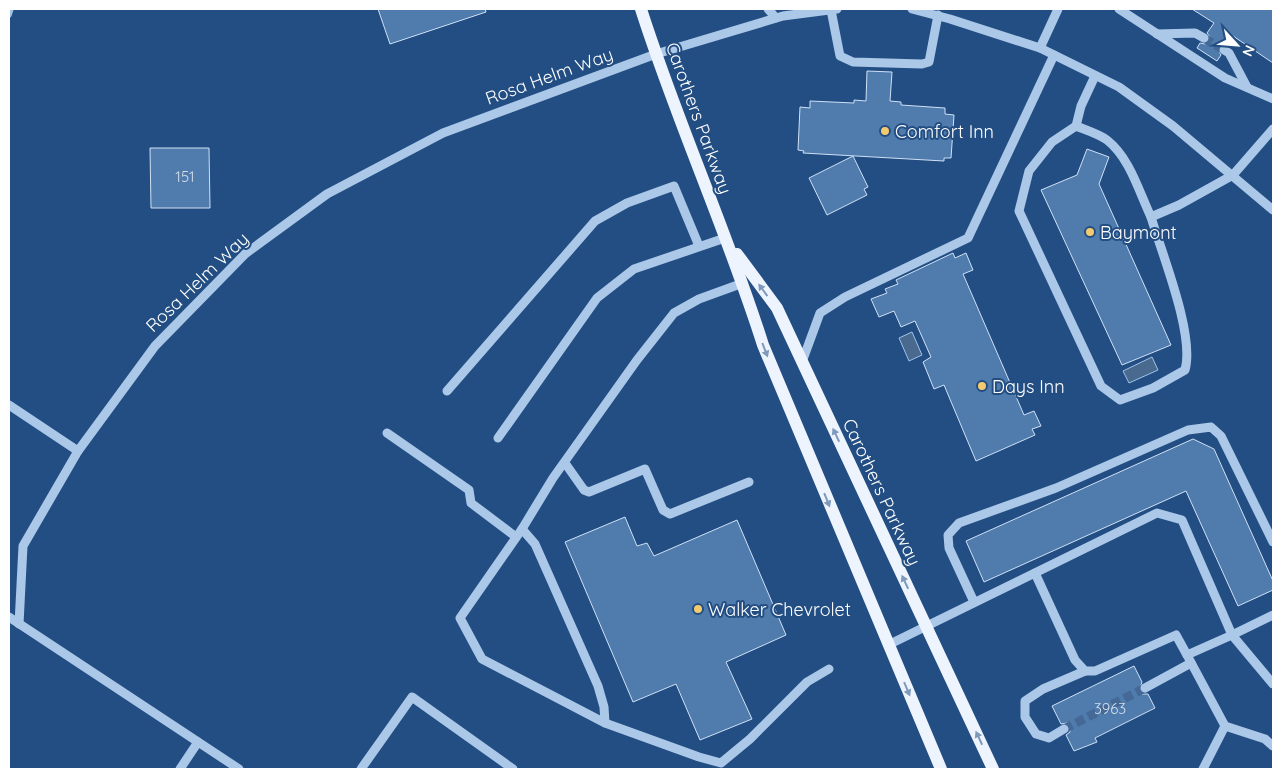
<svg xmlns="http://www.w3.org/2000/svg" width="1282" height="778" viewBox="0 0 1282 778" font-family="Quicksand,sans-serif">
<rect width="100%" height="100%" fill="#234e83"/>
<g fill="#4a698f" stroke="#9fc3e9">
<path d="M912,332L922,355L909,361L899,338Z"/>
<path d="M1152,357L1158,370L1129,383L1123,371Z"/>
</g>
<g fill="none" stroke-linecap="round" stroke-linejoin="round">
<path stroke="#9fc3e9" stroke-width="5.5" d="M9,15L11,9"/>
</g>
<g fill="#507bad" stroke="#cfe1f6">
<path d="M378,9H485L486,12L390,44Z"/>
<path d="M1192,9H1273V63L1233,36L1228,45L1219,46L1218,50L1221,55L1217,61L1197,48L1200,43L1205,44L1209,41L1210,37L1207,33L1214,23Z"/>
<path d="M867,71L892,72L890,101L901,102V105L945,108V114L954,115L951,158H944V161L803,153L804,151L798,150L800,107L810,108V101L854,103V100L866,101Z"/>
<path d="M150,148H209L210,208H151Z"/>
<path d="M1087,149L1109,157L1099,184L1171,345L1122,365L1041,190L1077,175Z"/>
<path d="M853,156L868,187L864,189L867,195L827,215L809,178Z"/>
<path d="M953,253L955,258L966,253L973,270L963,274L1024,415L1034,411L1041,426L1032,429L1035,435L976,461L944,385L934,389L923,362L931,357L915,321L901,327L894,311L879,317L871,299L887,293L885,289L898,284L896,280Z"/>
<path d="M1193,439L1214,449L1273,581V590L1238,606L1186,491L984,582L966,541Z"/>
<path d="M625,517L637,546L647,543L654,556L737,520L786,635L726,662L752,719L700,740L676,684L633,702L565,542Z"/>
<path d="M1134,666L1142,682L1139,691L1142,694H1148L1155,708L1095,738L1097,742L1074,751L1066,735L1070,732V726L1067,723L1061,724L1052,706Z"/>
</g>
<g fill="none" stroke-linecap="round" stroke-linejoin="round">
<g stroke="#446996" stroke-width="9" stroke-dasharray="9 4.5" stroke-linecap="butt">
<path d="M1204,38L1224,50"/>
<path d="M1064,729L1145,688"/>
</g>
<g stroke="#abc8e8" stroke-width="9">
<path d="M768,9L776,18"/>
<path d="M912,9L950,19L1040,48L1119,87L1173,126L1273,210"/>
<path d="M1119,9L1225,78L1273,99"/>
<path d="M831,10L840,56L853,62L922,64L929,62L938,15"/>
<path d="M1157,34L1195,33L1204,38"/>
<path d="M1040,48L1058,9"/>
<path d="M1224,50L1229,53L1247,87"/>
<path d="M1095,76L1081,106L1076,126C1086,130 1099,134 1107,140C1130,158 1139,192 1151,217L1179,205L1233,175L1273,129"/>
<path d="M1076,126L1052,142L1029,171L1019,211L1101,386L1120,400L1153,388L1185,370C1195,335 1162,254 1151,217"/>
<path d="M743,283L699,299L674,313L637,360L553,478L522,529L460,618L482,659L605,723L699,757L721,763L750,739L807,682L829,669"/>
<path d="M802,362L820,313L845,297L968,238L1054,55"/>
<path d="M447,391L595,221L627,203L674,186L699,246"/>
<path d="M9,405L78,451"/>
<path d="M387,433L469,490L471,503L516,537"/>
<path d="M498,438L597,298L634,269L725,238"/>
<path d="M565,463L584,490L589,492L645,469L663,510L670,514L749,482"/>
<path d="M522,529L535,544L598,686L604,707L605,723"/>
<path d="M1035,573L1075,660L1085,671H1095L1176,635L1187,655"/>
<path d="M974,602L949,548L948,535L959,523L1056,488L1188,430L1211,427L1221,436L1273,542"/>
<path d="M9,617L239,769"/>
<path d="M19,624L23,546L78,451L155,346L245,254L327,194L443,133L656,54L783,16L837,9"/>
<path d="M888,645L1157,513L1182,520L1232,635L1273,615"/>
<path d="M1273,684L1232,635L1187,655L1225,726L1265,739L1273,746"/>
<path d="M1145,688L1191,663"/>
<path d="M1064,729L1049,738L1036,734L1025,717V701L1043,689L1085,671"/>
<path d="M180,769L198,742"/>
<path d="M361,769L412,697L513,769"/>
<path d="M1203,769L1225,726"/>
</g>
<g stroke="#eef4fe" stroke-width="12">
<path d="M641,9C677,122 727,231 763,345L941,769"/>
<path d="M737,254L777,308L993,769"/>
</g>
</g>
<defs><path id="oneway-solid" d="M-6-.8H1V-3.2L6.5 0L1 3.2V.8H-6Z" transform="scale(1.25)"/></defs>
<g fill="#7e99ba">
<use href="#oneway-solid" transform="translate(763 290) rotate(-126)"/>
<use href="#oneway-solid" transform="translate(765 350) rotate(69)"/>
<use href="#oneway-solid" transform="translate(836 435) rotate(-115)"/>
<use href="#oneway-solid" transform="translate(827 500) rotate(68)"/>
<use href="#oneway-solid" transform="translate(905 582) rotate(-115)"/>
<use href="#oneway-solid" transform="translate(907 689) rotate(67)"/>
<use href="#oneway-solid" transform="translate(979 738) rotate(-115)"/>
</g>
<g fill="#f3cb6e" stroke="#234e83" stroke-width="2">
<circle cx="885" cy="131" r="5"/>
<circle cx="1090" cy="232" r="5"/>
<circle cx="982" cy="386" r="5"/>
<circle cx="698" cy="609" r="5"/>
</g>
<g text-anchor="middle" dominant-baseline="central" stroke-width="4" stroke-linejoin="round" paint-order="stroke">
<g font-size="15" fill="#d3deea">
<text x="185" y="176">151</text>
<text x="1110" y="708">3963</text>
</g>
<g font-size="18" fill="#fff" stroke="#234e83">
<text transform="translate(549 76) rotate(-20)">Rosa Helm Way</text>
<text transform="translate(699 118) rotate(70)">Carothers Parkway</text>
<text transform="translate(197 282) rotate(-44)">Rosa Helm Way</text>
<text transform="translate(882 492) rotate(65)">Carothers Parkway</text>
</g>
<g font-size="18" fill="#fff" stroke="#234e83" text-anchor="start">
<text x="895" y="131">Comfort Inn</text>
<text x="1100" y="232">Baymont</text>
<text x="992" y="386">Days Inn</text>
<text x="708" y="609">Walker Chevrolet</text>
</g>
</g>
<rect width="1282" height="778" fill="none" stroke="#ffffff" stroke-width="20"/>
<g transform="translate(1237 45) rotate(116)" stroke="#234e83" stroke-width="4" paint-order="stroke">
<path d="M0-4L9 19L0 12L-9 19Z" fill="#ffffff"/>
<text y="-8" font-size="14" font-weight="bold" text-anchor="middle" fill="#ffffff">N</text>
</g>
</svg>
